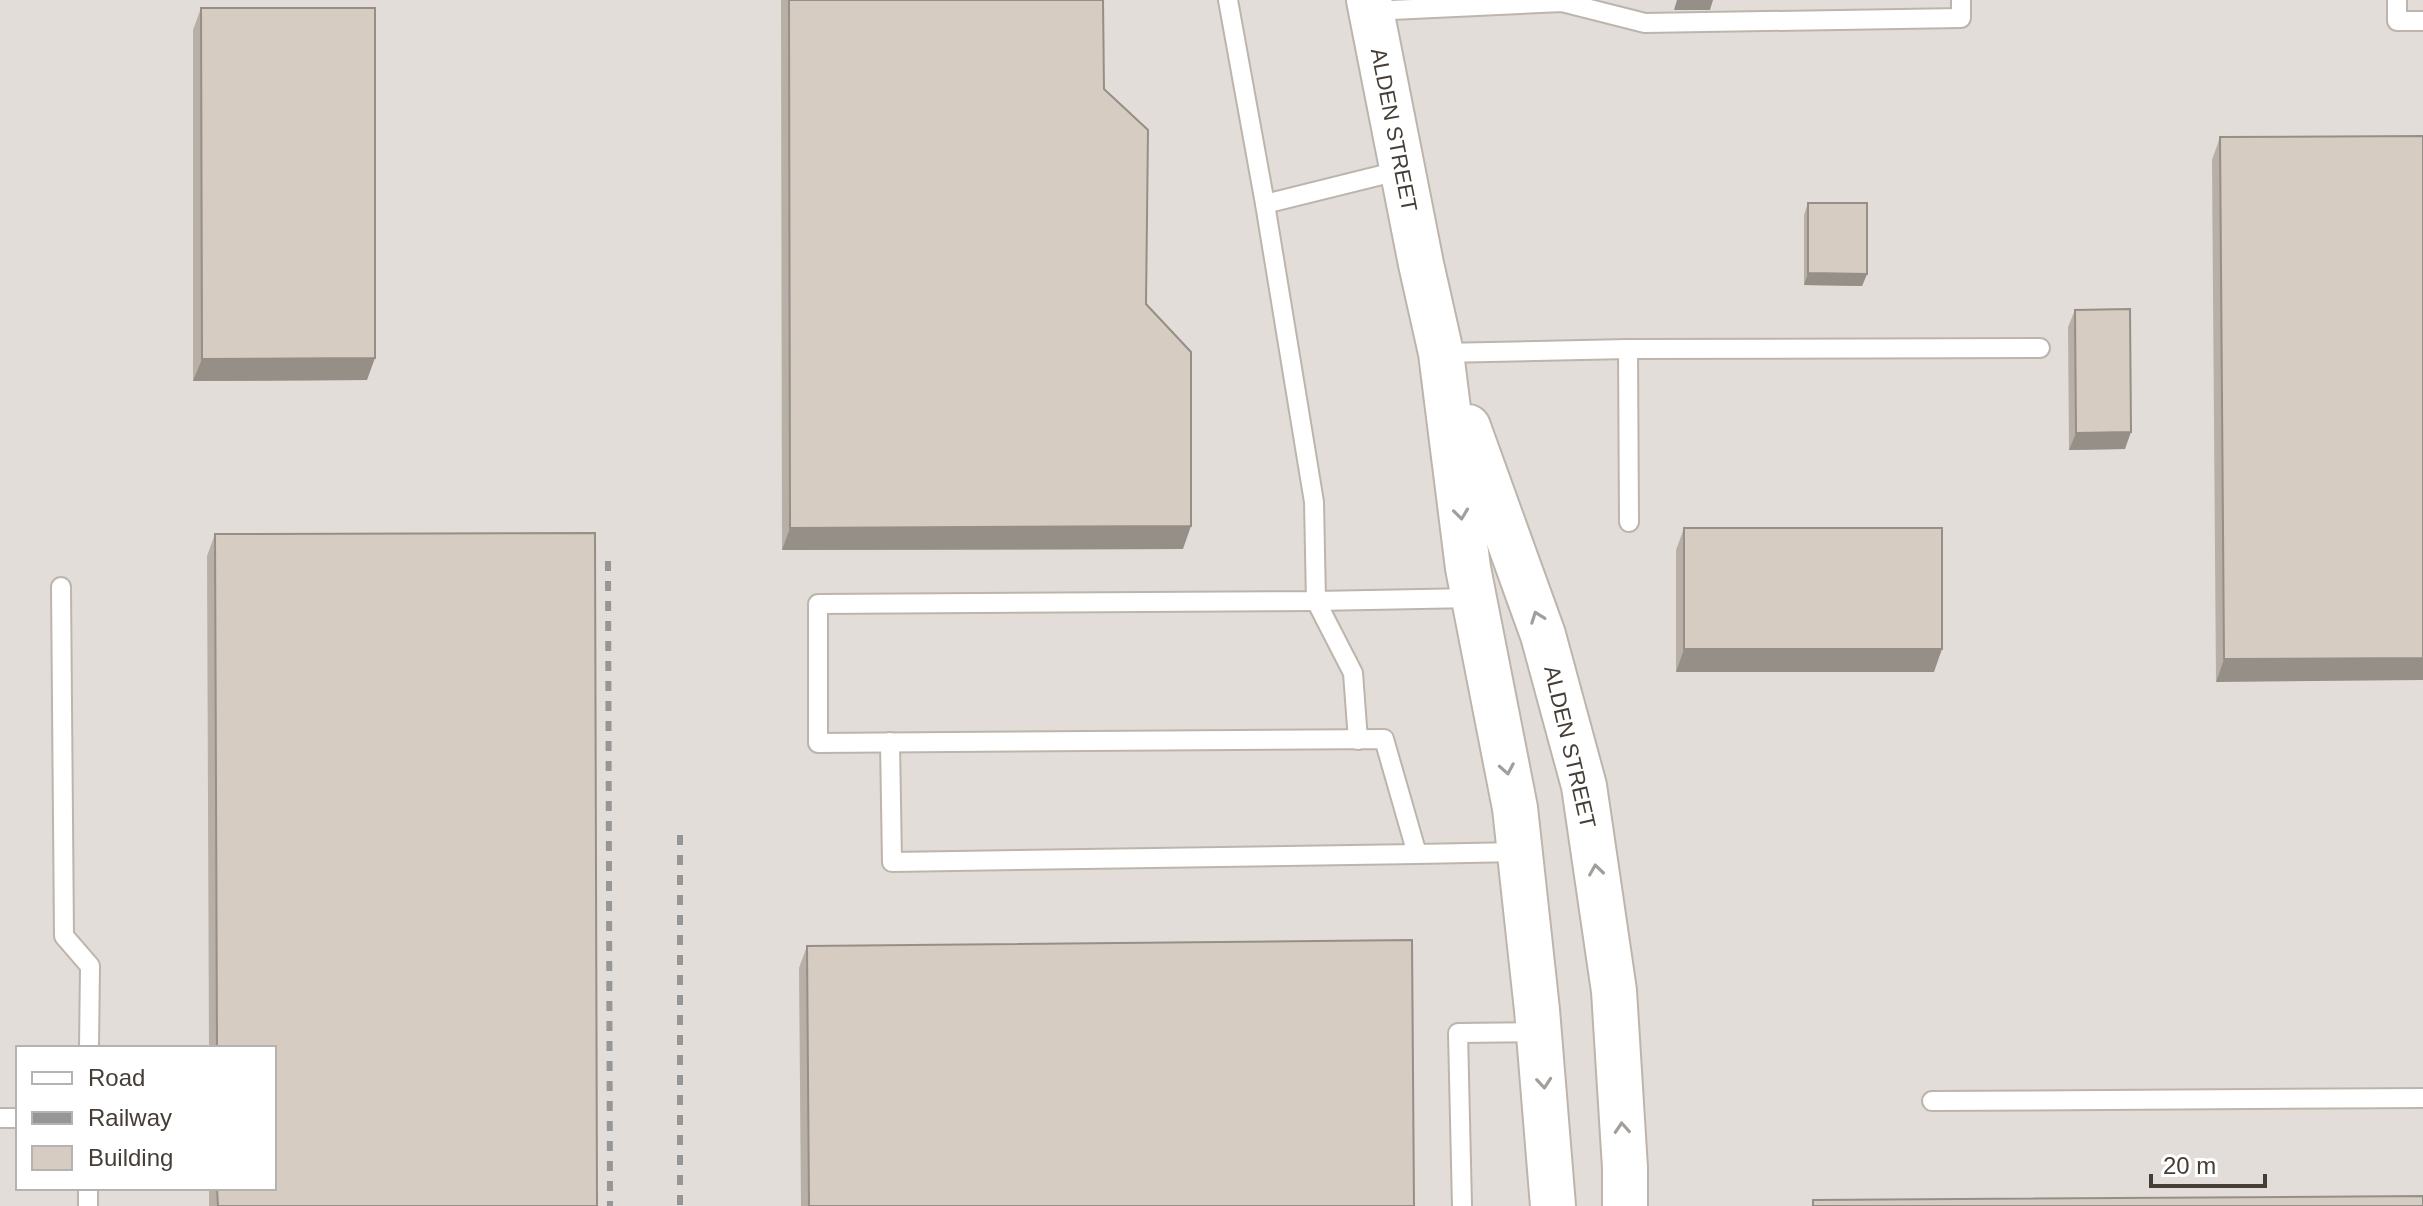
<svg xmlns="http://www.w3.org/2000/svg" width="2423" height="1206" viewBox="0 0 2423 1206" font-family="Arial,sans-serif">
<rect width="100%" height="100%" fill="#f2eee8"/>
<path fill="#e2ddd9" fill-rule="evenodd" d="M0,0H2423V1206H0ZM18,1048H274V1188H18Z"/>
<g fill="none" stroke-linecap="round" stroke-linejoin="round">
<g stroke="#bdb5ab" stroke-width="22">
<g id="service">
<path d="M1228,0L1265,204L1314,502L1316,601L818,604V743L1384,739L1417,854L1519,852"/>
<path d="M2397,0V21H2423"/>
<path d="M1370,11L1562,2L1645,23L1961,18V0"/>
<path d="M1265,204L1402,170"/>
<path d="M1628,349L2040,348"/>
<path d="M1441,353L1628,349L1629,522"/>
<path d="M61,587L64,936L90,966L89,1048"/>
<path d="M1358,740L1353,673L1316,601L1473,598"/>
<path d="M890,742L892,862L1417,854"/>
<path d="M1932,1101L2423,1098"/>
<path d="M0,1118H18"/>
<path d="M88,1206V1188"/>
<path d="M1462,1206L1458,1033L1539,1032"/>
</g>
</g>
<g stroke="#bdb5ab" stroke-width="48">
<g id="tertiary">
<path d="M1369,0L1421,264L1441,353L1468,568L1515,808L1537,1010L1553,1206"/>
<path d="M1468,427L1543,635L1584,786L1614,991L1625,1168V1206"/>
</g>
</g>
<use href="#service" stroke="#fff" stroke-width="18"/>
<use href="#tertiary" stroke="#fff" stroke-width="44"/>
<g stroke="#969696" stroke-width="6" stroke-dasharray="10 10" stroke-linecap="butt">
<path d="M608,561L610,1206"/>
<path d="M680,835V1206"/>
</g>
</g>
<g fill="#b8afa6">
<path d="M781,0H1103L1104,89L1146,304L1183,549L782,550Z"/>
<path d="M201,8L367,380L193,381V30Z"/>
<path d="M2423,136L2216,682L2212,160L2220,137Z"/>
<path d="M1808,203L1867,274L1862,286L1804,285V215Z"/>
<path d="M2075,310L2125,449L2069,450L2068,327Z"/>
<path d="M1684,528L1934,672H1676V550Z"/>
<path d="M215,534L597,1206H209V1188H274V1048H209L207,556Z"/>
<path d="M807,946L1414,1206H801L799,968Z"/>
</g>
<g fill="#968f87">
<path d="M1677,0H1713L1710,10H1674Z"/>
<path d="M1808,273L1867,274L1862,286L1804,285Z"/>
<path d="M375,358L367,380L193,381L202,359Z"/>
<path d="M2131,432L2125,449L2069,450L2076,433Z"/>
<path d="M1191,526L1183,549L782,550L790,528Z"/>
<path d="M1684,649H1942L1934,672H1676Z"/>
<path d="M2423,658V680L2216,682L2224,659Z"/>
</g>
<g fill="#d6ccc1" stroke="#968f87" stroke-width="2">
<path d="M789,0H1103L1104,89L1148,130L1146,304L1191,352V526L790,528Z"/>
<path d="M201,8H375V358L202,359Z"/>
<path d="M2423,136V658L2224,659L2220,137Z"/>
<path d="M1808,203H1867V274L1808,273Z"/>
<path d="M2130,309L2131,432L2076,433L2075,310Z"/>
<rect x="1684" y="528" width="258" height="121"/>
<path d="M595,533L597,1206H218L217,1188H274V1048H217L215,534Z"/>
<path d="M1412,940L1414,1206H809L807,946Z"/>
<path d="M2423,1196V1206H1813V1200Z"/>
</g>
<defs><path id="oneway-chevron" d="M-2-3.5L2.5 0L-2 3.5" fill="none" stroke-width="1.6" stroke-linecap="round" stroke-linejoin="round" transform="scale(2)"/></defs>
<g stroke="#a29e9b">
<use href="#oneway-chevron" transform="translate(1461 514) rotate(83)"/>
<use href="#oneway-chevron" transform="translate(1537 617) rotate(-110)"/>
<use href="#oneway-chevron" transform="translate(1507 769) rotate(80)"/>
<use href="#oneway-chevron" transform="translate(1596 870) rotate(-98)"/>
<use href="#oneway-chevron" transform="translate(1544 1083) rotate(85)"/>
<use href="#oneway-chevron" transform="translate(1622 1128) rotate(-94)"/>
</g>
<g text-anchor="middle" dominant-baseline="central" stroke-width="8" stroke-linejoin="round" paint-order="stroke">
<g font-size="22" fill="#453e37" stroke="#fff">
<text transform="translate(1394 130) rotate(79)">ALDEN STREET</text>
<text transform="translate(1570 747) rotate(77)">ALDEN STREET</text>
</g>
</g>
<rect x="16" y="1046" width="260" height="144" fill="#ffffff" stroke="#b5b2af" stroke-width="2"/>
<rect x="32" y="1072" width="40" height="12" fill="#ffffff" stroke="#b5b2af" stroke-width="2"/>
<text x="88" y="1086" font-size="24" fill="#453e37">Road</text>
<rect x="32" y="1112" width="40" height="12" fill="#969696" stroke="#b5b2af" stroke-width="2"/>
<text x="88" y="1126" font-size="24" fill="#453e37">Railway</text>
<rect x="32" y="1146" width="40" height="24" fill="#d6ccc1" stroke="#b5b2af" stroke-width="2"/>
<text x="88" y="1166" font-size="24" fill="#453e37">Building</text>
<path d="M2151 1174v12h114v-12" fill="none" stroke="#453e37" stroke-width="4"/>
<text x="2163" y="1174" font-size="24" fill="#453e37" stroke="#ffffff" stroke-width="6" paint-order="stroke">20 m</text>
</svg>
